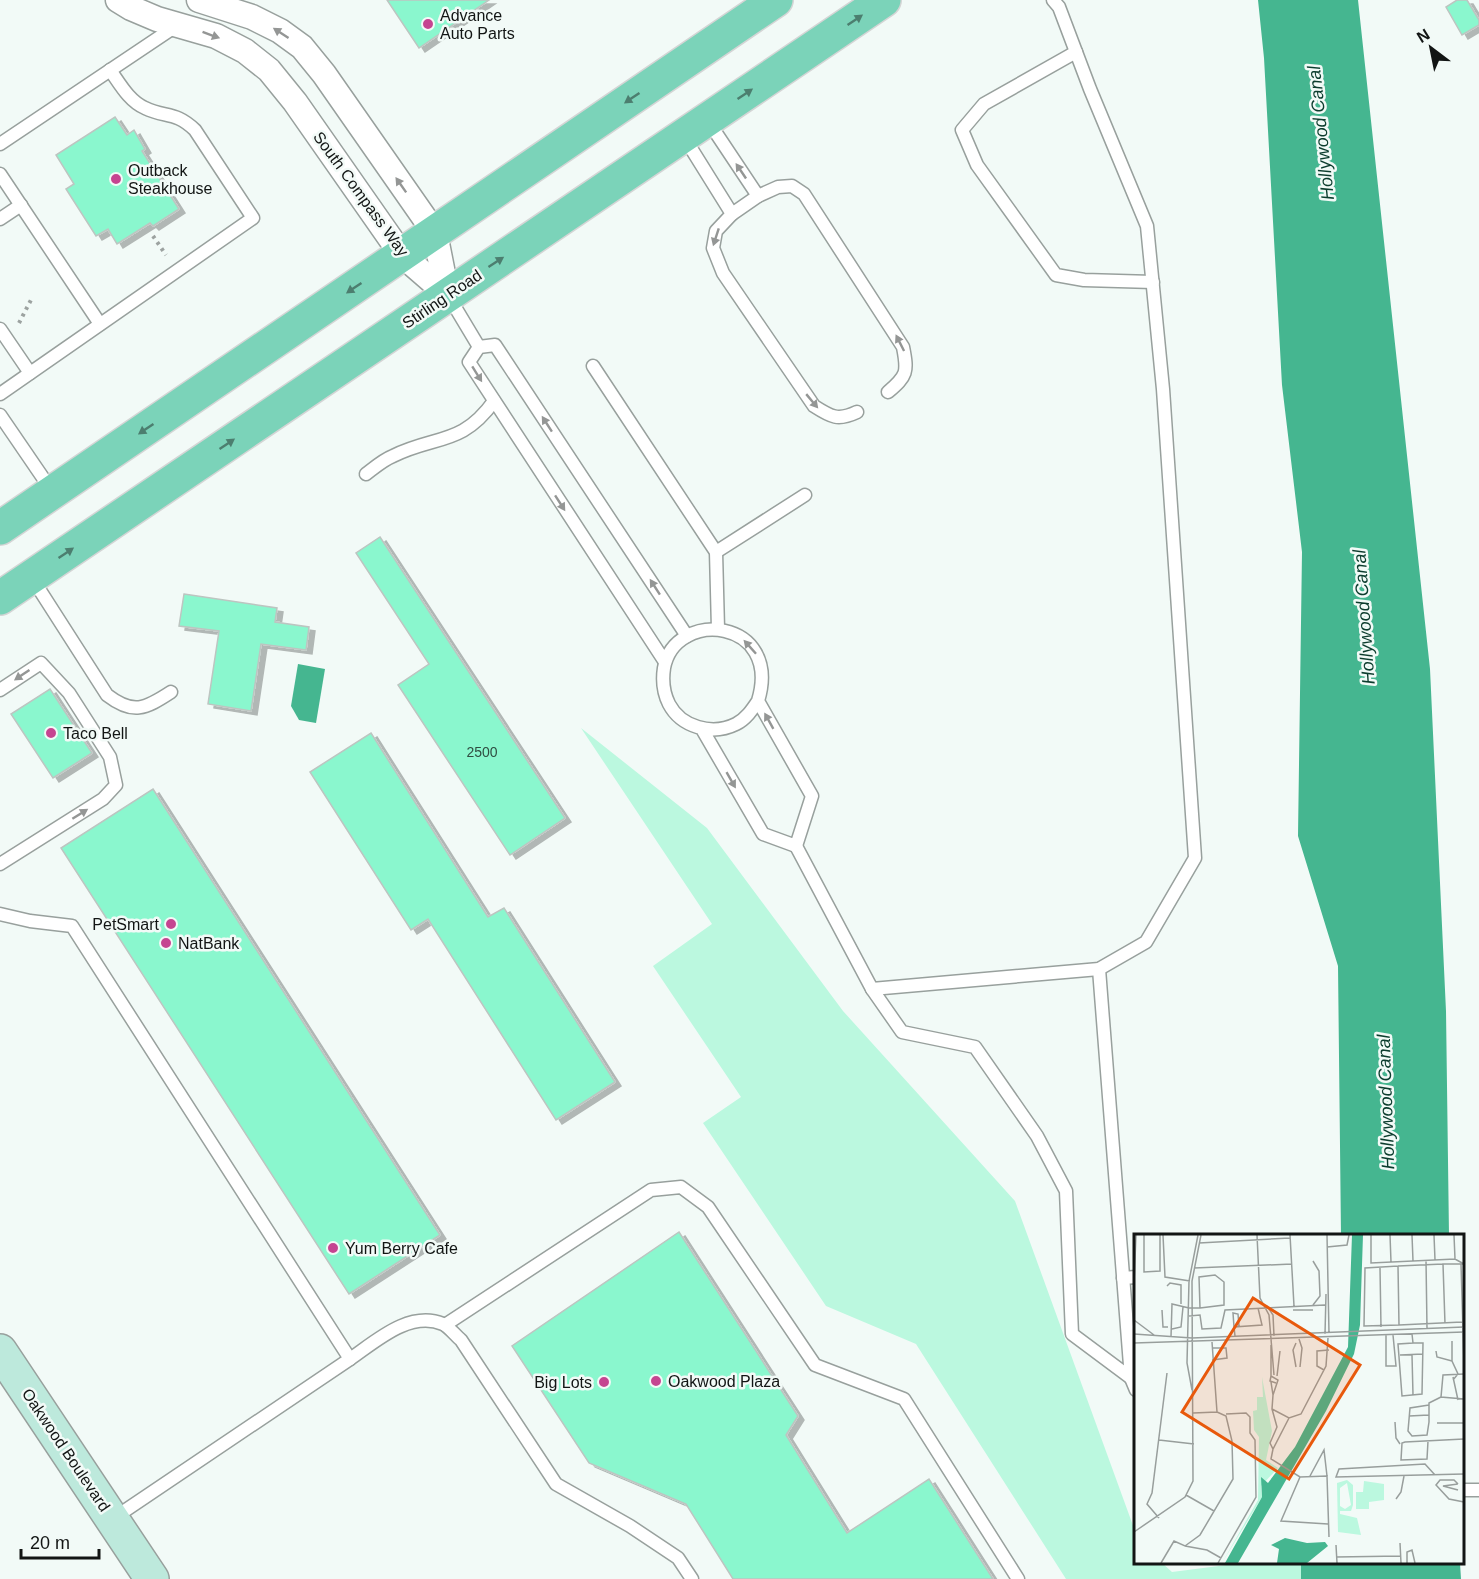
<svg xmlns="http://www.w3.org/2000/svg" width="1479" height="1579" viewBox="0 0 1479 1579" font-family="Arial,sans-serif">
<defs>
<filter id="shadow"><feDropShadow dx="6" dy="4" stdDeviation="0" flood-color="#0004"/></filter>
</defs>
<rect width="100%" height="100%" fill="#f2faf7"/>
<path fill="#bbf8df" d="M581,728L707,828L843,1011L1015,1201L1135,1531L1136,1562L1162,1563L1172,1572L1242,1563H1301V1579H1066L916,1344L826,1306L703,1123L741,1097L653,966L712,924Z"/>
<g fill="#45b690">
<path d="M1258,0H1358L1430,669L1446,1011L1449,1235H1341L1338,966L1298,836L1302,552L1282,385L1264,58Z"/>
<path d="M298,664L325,669L316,723L299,720L291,706Z"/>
<path d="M1301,1563H1460L1461,1579H1301Z"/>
</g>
<g fill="#8af7ce" stroke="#bdc5c1" stroke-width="1.5" filter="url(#shadow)">
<path d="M387,0H489L419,48Z"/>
<path d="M1457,0H1467L1479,20V25L1462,35L1446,7Z"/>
<path d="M115,117L127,135L134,130L145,149L142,151L179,209L153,226L150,223L117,244L108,229L96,236L66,189L74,184L56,155Z"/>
<path d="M380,537L565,818L510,855L398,685L429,664L356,553Z"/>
<path d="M184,594L277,608L275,622L309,627L306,650L261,644L251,711L208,704L219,631L179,626Z"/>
<path d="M50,689L92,753L53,778L11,714Z"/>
<path d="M371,733L488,917L504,908L615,1082L556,1120L428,919L411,930L310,772Z"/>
<path d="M153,789L440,1235L349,1294L61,848Z"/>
<path d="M679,1232L798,1416L786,1435L847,1533L929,1479L993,1579H733L686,1504L589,1463L512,1346Z"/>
</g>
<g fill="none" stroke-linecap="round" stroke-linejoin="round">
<g stroke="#98a09d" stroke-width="15">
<g id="lane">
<path d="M1076,52L984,104L962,130L977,165L1056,275L1084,280L1153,282"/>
<path d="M708,121L758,196L778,187L792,186L804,194L903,347C908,372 907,376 888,392"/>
<path d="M684,137L732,214L716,231L713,248L723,273L814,406C831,417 838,421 857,412"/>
<path d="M0,144L179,24"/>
<path d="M0,174L100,324"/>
<path d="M732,214L758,196"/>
<path d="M0,219L21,205"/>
<path d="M449,297L479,347"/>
<path d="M0,329L30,373"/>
<path d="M593,366L716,552L718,629"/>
<path d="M0,394L253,218L195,130C175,111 166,118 145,108C129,101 120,84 110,70"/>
<path d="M0,415L52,491"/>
<path d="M366,474C374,468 383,460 393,456C435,435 462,446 494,401"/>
<path d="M716,552L805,495"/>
<path d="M32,578L107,695C133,715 145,709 171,692"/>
<path d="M665,662L469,362L479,347L495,345L687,636"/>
<path d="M0,690L41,663L69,693L110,757L116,785L103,799L0,864"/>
<path d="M702,729L763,834L796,846L812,796L758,701C783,618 675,608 664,668C662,681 663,692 669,704C681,727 712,736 736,724C746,719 752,710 758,701"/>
<path d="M796,846L872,989L1099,969L1146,942L1195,858L1163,389L1147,226L1090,89L1059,7L1053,0"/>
<path d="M0,914L30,921L72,926L350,1359L114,1518"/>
<path d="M872,989L902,1032L975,1047L1037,1136L1066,1191L1072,1334L1131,1378L1099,969"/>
<path d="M1123,1278L1136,1277"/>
<path d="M445,1325L651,1190L681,1187L708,1207L815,1365L904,1399L1018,1579"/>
<path d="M350,1359C375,1342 409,1310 443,1324C449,1327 455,1335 461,1340L556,1484L630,1526L678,1558L692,1579"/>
<path d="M1131,1378L1136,1390"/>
<path d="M1462,1490H1479"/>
</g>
</g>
<g stroke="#98a09d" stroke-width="27">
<g id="street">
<path d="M118,0L131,8L157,19L216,36L245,51L269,70L295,102L402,255L447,294"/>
<path d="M199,0L252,17L280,31L302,47L324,74L435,233L447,294"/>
</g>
</g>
<g stroke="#98a09d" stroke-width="36">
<path id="secondary" d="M0,1351L152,1579"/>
</g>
<g stroke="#d4d5d5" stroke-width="36">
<g id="primary">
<path d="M0,528L776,0"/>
<path d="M0,598L884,0"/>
</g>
</g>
<g stroke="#9ca2a0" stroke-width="4" stroke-dasharray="3 4.5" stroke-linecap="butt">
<path d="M153,236L166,255"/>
<path d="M19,323L32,298"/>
</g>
<use href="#lane" stroke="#fff" stroke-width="12"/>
<use href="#street" stroke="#fff" stroke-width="24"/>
<use href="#secondary" stroke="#bde9dc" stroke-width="33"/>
<use href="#primary" stroke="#7bd3b9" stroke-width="33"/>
</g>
<defs><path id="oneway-solid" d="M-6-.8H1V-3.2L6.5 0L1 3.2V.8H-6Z" transform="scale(1.5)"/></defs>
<g fill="#4c7e6f">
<use href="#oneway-solid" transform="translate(855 20) rotate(-34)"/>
<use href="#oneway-solid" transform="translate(745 94) rotate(-34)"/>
<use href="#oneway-solid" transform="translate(632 98) rotate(146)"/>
<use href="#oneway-solid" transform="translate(496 262) rotate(-33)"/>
<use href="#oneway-solid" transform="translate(354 288) rotate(146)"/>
<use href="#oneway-solid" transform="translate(146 429) rotate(146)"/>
<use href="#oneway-solid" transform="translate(227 444) rotate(-34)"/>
<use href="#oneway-solid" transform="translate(66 553) rotate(-34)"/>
</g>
<g fill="#949695">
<use href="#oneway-solid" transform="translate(281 33) rotate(-147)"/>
<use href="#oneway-solid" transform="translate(211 35) rotate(20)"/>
<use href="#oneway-solid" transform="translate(741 171) rotate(-124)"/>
<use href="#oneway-solid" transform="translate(401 185) rotate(-125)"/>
<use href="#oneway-solid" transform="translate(716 237) rotate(108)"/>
<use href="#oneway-solid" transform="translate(900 343) rotate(-117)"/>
<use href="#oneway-solid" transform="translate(477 374) rotate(58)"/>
<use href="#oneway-solid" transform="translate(812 401) rotate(50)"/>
<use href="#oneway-solid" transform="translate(547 424) rotate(-123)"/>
<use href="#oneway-solid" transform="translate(560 503) rotate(57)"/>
<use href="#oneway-solid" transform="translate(655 587) rotate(-123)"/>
<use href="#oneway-solid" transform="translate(750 647) rotate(-132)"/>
<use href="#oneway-solid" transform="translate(22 675) rotate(146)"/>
<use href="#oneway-solid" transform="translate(769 721) rotate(-119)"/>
<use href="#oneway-solid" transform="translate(731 780) rotate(60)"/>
<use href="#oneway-solid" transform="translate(80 814) rotate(-32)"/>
</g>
<g fill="#c54591" stroke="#f2faf7" stroke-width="2">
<circle cx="428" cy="24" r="6"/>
<circle cx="116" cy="179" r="6"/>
<circle cx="51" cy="733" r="6"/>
<circle cx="171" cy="924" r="6"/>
<circle cx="166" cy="943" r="6"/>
<circle cx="333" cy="1248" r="6"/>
<circle cx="656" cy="1381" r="6"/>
<circle cx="604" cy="1382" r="6"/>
</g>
<g text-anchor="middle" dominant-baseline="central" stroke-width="5" stroke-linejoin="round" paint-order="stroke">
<g font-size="14" fill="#304e42">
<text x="482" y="752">2500</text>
</g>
<g font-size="16" fill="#121514" stroke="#f2faf7" text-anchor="start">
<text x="440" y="15">Advance<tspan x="440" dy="18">Auto Parts</tspan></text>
<text x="128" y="170">Outback<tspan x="128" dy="18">Steakhouse</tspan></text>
<text x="63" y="733">Taco Bell</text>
<text x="159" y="924" text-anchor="end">PetSmart</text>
<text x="178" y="943">NatBank</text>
<text x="345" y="1248">Yum Berry Cafe</text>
<text x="668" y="1381">Oakwood Plaza</text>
<text x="592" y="1382" text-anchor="end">Big Lots</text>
</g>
<g font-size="16" fill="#121514" stroke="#f2faf7">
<text transform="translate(361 194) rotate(54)">South Compass Way</text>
<text transform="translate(442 299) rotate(-34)">Stirling Road</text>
<text transform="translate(66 1450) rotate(56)">Oakwood Boulevard</text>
</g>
<g font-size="18" font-style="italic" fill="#0c3d2e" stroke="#f2faf7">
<text transform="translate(1321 133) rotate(-96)">Hollywood Canal</text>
<text transform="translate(1364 617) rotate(-94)">Hollywood Canal</text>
<text transform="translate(1386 1102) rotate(-92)">Hollywood Canal</text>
</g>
</g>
<g transform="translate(1134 1234)">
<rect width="330" height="330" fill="#f2faf7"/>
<path d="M128,143L138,197L132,226L144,234L127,252L128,263L88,329L124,266L125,203L120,196L119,177L123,176V163H129ZM213,246L219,251V271L217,277H206V280L223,284L227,301L204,298L203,249ZM213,249L217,271L211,275L206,272V254ZM230,247L250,250V266L235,268V275H222V258H229Z" fill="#bbf8df" fill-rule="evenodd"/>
<path d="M218,1H229L226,91L220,120L192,177L104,329H91L128,263L127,243L134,249L161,213L214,113ZM151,304L173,309L191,308L194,312L173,329H143L145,315L137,311Z" fill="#45b690"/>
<path fill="none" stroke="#989e9c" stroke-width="1.5" d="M10,1V38L26,37V1M29,1L31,43L56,47M123,1L126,64L135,81L140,141M156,1L160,72M193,1L195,99M237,1V29L321,25L330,30M256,1L257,28M278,1L279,27M300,1L301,26M320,1L321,25M65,9L156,4M193,13L213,11L215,1M292,26L293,94M179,27L185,37L186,62L179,71M327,30L330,130M264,32L265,91L230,92L231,34ZM264,32L309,30M60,34L158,30M246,34L247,93M0,49L2,1M33,52L36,49L47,51V70M133,72L139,81L140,102M28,76L29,93H34M159,76H179M55,82L66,81L68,95L87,94L91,76L191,71M0,86L20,101M311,90L309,30H329M265,91L328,88M100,93L99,79L104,80L105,92M38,95L47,93L49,73M0,100L58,104L330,93M191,100L192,60M278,100L279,109L264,110L268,162L288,160L289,109H279M252,101V132H262L259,101M101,102L100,93L128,91L124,74M37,103L38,70L55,74H66L90,71V48L81,41L65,43L66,74M165,105L168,114L166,133M318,107V127L324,140L319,146M0,109L330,98M162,109L159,116L162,133M302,117L303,123L318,127M266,121L289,120M278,121L279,161M78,126L93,124L92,114H78M190,136L183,132V117L195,116M330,140L309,141L307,163L330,165M137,142V111M143,142L146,117M319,143L324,166M137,148L139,161L144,146L137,142L136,147L142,149M58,156L53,129L55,47L64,1M139,161L138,175L155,184L167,180L192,132L194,104M295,171L276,174L274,197L278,202L293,201L295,188V169L307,163M138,175L143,193L136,209L139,215L155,184M59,179L83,178L78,108M275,182L295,181M261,188L262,204L266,210M303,189H330M25,206L60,210M294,207L293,225L267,226L268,209L271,208L330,205M139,215L137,225L166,243L193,242L195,303M301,241L291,230L205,235L202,243L330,240M176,242L190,216L193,242M166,243L147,287L194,290M324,250L320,246H306L302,251L315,265L330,268M324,250L309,252L324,256M52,261L80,277M262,265L267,258L270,242M25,284L13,270L18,259L33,139M0,298L51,263L59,247L58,47L67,1M266,309L267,329M202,311L203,329M51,312L73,316L87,324M202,323L267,322M27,329L40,307L51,312L66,301L99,245L98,207L92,182L83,178M84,329L122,263L121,206L116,199V183L112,179L92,180M273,329V318L278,316L281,329"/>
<path fill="#e8590c" fill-opacity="0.15" stroke="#e8590c" stroke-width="3" d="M119,64L226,131L155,245L48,178Z"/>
<rect width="330" height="330" fill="none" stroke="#121514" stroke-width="3"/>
</g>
<g transform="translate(1431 48) rotate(328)" stroke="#f2faf7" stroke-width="4.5" paint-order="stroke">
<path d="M0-4.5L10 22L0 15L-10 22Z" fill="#121514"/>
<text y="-9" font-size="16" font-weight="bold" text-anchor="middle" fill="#121514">N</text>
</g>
<path d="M21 1549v9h78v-9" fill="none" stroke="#121514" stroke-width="3"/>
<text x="30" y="1549" font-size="18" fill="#121514" stroke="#f2faf7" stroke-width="4.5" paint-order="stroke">20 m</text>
</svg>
